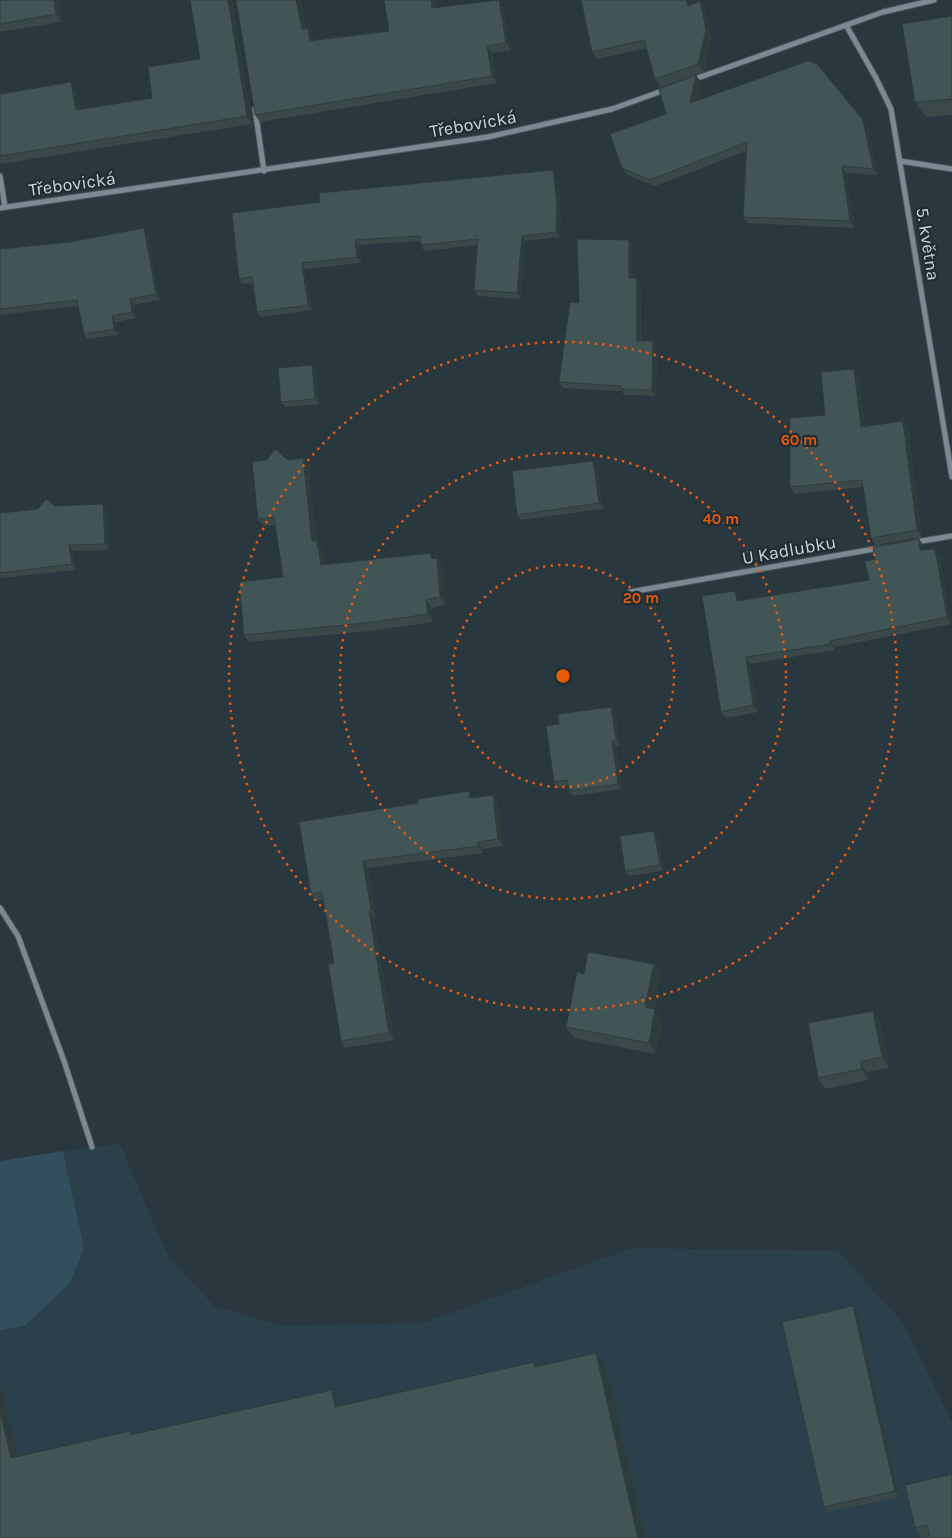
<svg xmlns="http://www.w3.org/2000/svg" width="952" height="1538" viewBox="0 0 952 1538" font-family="Karla,sans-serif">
<rect width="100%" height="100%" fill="#29373f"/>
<path fill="#2a414b" d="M120,1144L167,1254L214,1306L283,1326L423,1323L632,1248L838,1251L903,1323L952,1422V1538H0V1331L26,1325L70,1283L84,1248L63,1151Z"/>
<path fill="#314f5d" d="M63,1151L84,1248L70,1283L26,1325L0,1331V1161Z"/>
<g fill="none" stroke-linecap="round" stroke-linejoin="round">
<g stroke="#48555a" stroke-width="7">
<g id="minor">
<path d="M846,25L876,78L891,109L952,477"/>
<path d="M692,80L883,12L934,0"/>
<path d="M255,109L264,171"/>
<path d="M900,161L952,169"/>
<path d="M0,176L5,207"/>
<path d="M0,208L488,137L612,109L665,90"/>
<path d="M916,542L952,536"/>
<path d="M630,592L880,548"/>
<path d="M0,908L18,936L64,1061L92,1147"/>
</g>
</g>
<use href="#minor" stroke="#798a92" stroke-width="5"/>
</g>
<g fill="#39494a">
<path d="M0,0H58L61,22L0,32Z"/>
<path d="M190,0H232L252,124L0,164V94L71,82L76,89L80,110L152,98L200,59Z"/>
<path d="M300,0L306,28H308L313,36L314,40L389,31L435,0L436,7L504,8L511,50L492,53L497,83L260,122L255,115Z"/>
<path d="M700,1L705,8L711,37L704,72L661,87L655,79L646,48L598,59L592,52Z"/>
<path d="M952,16V115L926,117L915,102Z"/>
<path d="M701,82L697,100L868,127L878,175L846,173L854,228L747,223L743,217L746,151L655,186L627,175L622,168L666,114Z"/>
<path d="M557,175L561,211L560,237L525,241L521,299L478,296L474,290L477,245L424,251L421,245L420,241L359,245L361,263L305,269L312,310L261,317L257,312L253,283L243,284L239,279L232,213Z"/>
<path d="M144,228L148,234L160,300L134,305L136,318L116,322L118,335L87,339L84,334L78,306L0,315V249L70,242Z"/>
<path d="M633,245V278H637L641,283V341L657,347L656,396L624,395L622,391L563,388L559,382L579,303Z"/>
<path d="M316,370L319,404L285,407L281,402Z"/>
<path d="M859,376L865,426L908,428L922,537L876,545L871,538L863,487L795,494L790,487L825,415Z"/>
<path d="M288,460L308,466L317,541L323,548L325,564L434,558L443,565L446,604L432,608L433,622L370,631L249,642L244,635L283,577L275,525L263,526L258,519Z"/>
<path d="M597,466L603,509L521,520L517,515Z"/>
<path d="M55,506L107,510L109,550L73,551L75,570L0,578V513L38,509Z"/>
<path d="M919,539L923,545L924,550L940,556L951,624L835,647V650L750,664L758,712L726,718L721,712L735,591L739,597L740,601L869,580L875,559Z"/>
<path d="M611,707L615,712L620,745L616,746L622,789L573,796L569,791L568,786L558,788L554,782L559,724Z"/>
<path d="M493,795L498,802L503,846L482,849L483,853L368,868L376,917L374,918L394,1040L345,1048L341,1041L334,963L323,900L316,901L311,894L299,822Z"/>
<path d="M654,831L658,837L663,871L629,876L625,871Z"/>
<path d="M654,964L661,975L654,1009H655L663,1020L656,1054L574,1038L566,1027L584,974Z"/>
<path d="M873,1011L880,1021L889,1068L867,1072L869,1080L825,1089L818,1078Z"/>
<path d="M853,1306L857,1312L899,1497L828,1512L824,1507Z"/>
<path d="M952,1474V1538H922L915,1528Z"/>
</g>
<g fill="#2e3c3c">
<path d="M54,0H58L61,22L56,14Z"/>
<path d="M228,0H232L252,124L247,116Z"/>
<path d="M296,0H300L307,36L302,29Z"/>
<path d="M431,0H435L437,15L432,8Z"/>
<path d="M499,0L504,8L511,50L506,43Z"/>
<path d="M686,0H689L693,13L688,6Z"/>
<path d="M700,1L705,8L711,37L704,72L698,64Z"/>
<path d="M308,28L313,36L315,48L310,41Z"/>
<path d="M487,46L492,53L497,83L492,76Z"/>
<path d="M696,75L701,82L695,110L690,103Z"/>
<path d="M71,82L76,89L81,118L76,110Z"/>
<path d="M863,120L868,127L878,175L873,169Z"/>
<path d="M842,166L846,173L854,228L850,221Z"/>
<path d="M553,170L557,175L561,211L560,237L556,232Z"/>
<path d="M144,228L148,234L160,300L156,294Z"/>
<path d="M522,236L525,241L521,299L517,293Z"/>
<path d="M355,240L359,245L361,263L357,257Z"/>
<path d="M629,240L633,245V283L629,278Z"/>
<path d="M302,263L305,269L312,310L308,305Z"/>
<path d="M637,278L641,283L640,346L637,341Z"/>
<path d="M130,299L134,305L136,318L132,312Z"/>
<path d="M112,316L116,322L118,335L114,329Z"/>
<path d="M653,341L657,347L656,396L652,390Z"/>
<path d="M312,365L316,370L319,404L315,399Z"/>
<path d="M854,369L859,376L866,434L861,427Z"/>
<path d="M903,421L908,428L922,537L917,530Z"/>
<path d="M303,458L308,466L318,549L312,541Z"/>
<path d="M593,461L597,466L603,509L599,503Z"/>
<path d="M103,504L107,510L109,550L105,544Z"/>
<path d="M919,539L923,545L925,557L920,550Z"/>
<path d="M317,541L323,548L327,572L321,565Z"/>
<path d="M69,545L73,551L75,570L72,564Z"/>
<path d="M935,549L940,556L951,624L947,617Z"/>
<path d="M437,558L443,565L446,604L440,597Z"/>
<path d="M735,591L739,597L741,608L737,601Z"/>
<path d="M426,600L432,608L433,622L428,614Z"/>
<path d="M830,641L835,647V650L831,644Z"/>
<path d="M746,657L750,664L758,712L753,705Z"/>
<path d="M611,707L615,712L620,745L616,740Z"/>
<path d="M612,741L616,746L622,789L618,784Z"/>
<path d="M469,791L474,798H470Z"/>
<path d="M493,795L498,802L503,846L498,839Z"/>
<path d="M654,831L658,837L663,871L660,865Z"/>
<path d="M477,842L482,849L483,853L478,846Z"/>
<path d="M363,861L368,868L376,917L371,910Z"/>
<path d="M369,911L374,918L394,1040L389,1033Z"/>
<path d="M654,964L661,975L652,1018L645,1007Z"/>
<path d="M655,1009L663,1020L656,1054L649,1043Z"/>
<path d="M873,1011L880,1021L889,1068L882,1057Z"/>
<path d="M860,1062L867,1072L869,1080L862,1069Z"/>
<path d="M853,1306L857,1312L899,1497L895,1491Z"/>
<path d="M596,1353L606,1368L645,1538H638Z"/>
<path d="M0,1387L2,1390L22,1473L11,1458L0,1410Z"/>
<path d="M332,1390L342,1405L346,1422L335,1407Z"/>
</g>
<g fill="#425556" stroke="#2e3c3c">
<path d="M0,0H54L56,14L0,24Z"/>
<path d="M190,0H228L247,116L0,156V94L71,82L76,110L152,98L148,67L200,59Z"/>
<path d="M236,0H296L302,29L308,28L310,41L389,31L384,0H431L432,8L499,0L506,43L487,46L492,76L255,115Z"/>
<path d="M581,0H686L688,6L700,1L706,30L698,64L655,79L644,40L592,52Z"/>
<path d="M952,16V99L915,102L902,24Z"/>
<path d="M808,61L817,64L863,120L873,169L842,166L850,221L743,217L747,142L650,180L622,168L610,134L666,114L659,89L696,75L690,103Z"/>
<path d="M553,170L557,205L556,232L522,236L517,293L474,290L478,239L421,245L420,236L355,240L357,257L302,263L308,305L257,312L252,277L239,279L232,213L320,202L319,193Z"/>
<path d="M144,228L156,294L130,299L132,312L112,316L114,329L84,334L77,300L0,309V249L70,242Z"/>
<path d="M577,239L629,240V278H637V341H653L652,390L621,389V386L559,382L570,302L579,303Z"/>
<path d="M312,365L315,399L281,402L278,368Z"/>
<path d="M854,369L861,427L903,421L917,530L871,538L862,480L790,487V418L825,415L821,372Z"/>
<path d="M275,449L288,460L303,458L312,541H317L321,565L430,553L432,559L437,558L440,597L426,600L428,614L365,623L244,635L239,582L283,577L274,517L258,519L252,462L267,460Z"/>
<path d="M593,461L599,503L517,515L512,471Z"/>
<path d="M46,499L55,506L103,504L105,544L69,545L72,564L0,573V513L38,509Z"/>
<path d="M919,539L920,550L935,549L947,617L830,641L831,644L746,657L753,705L721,712L702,596L735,591L737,601L869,580L865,561L875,559L873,547Z"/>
<path d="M611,707L616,740L612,741L618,784L569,791L567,780L554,782L546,726L559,724L558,714Z"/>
<path d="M469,791L470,798L493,795L498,839L477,842L478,846L363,861L371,910L369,911L389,1033L341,1041L328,964L334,963L322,892L311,894L299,822L418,803V799Z"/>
<path d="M654,831L660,865L625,871L620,836Z"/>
<path d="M588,952L654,964L645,1007L655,1009L649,1043L566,1027L577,972L584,974Z"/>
<path d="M873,1011L882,1057L860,1062L862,1069L818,1078L808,1023Z"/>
<path d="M853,1306L895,1491L824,1507L782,1322Z"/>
<path d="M596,1353L638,1538H0V1410L11,1458L130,1431V1435L332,1390L335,1407L534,1362L535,1367Z"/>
<path d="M952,1474V1538H930L927,1525L915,1528L905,1485Z"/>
</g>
<g fill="none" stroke="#e8590c" stroke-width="2.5" stroke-dasharray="2.5 5">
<circle cx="563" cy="676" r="111"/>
<circle cx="563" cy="676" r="223"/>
<circle cx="563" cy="676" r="334"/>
</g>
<g text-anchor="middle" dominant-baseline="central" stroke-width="4.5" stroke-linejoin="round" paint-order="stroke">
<g font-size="18" fill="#cad3d7" stroke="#1f2d34">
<text transform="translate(473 124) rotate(-10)">Třebovická</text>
<text transform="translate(72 184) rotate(-8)">Třebovická</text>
<text transform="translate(928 244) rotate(81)">5. května</text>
<text transform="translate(789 550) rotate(-10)">U Kadlubku</text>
</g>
</g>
<circle cx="563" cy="676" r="8" fill="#e8590c" stroke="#1f2d34" stroke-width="2.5"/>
<g font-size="15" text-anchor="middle" font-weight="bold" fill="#e8590c" stroke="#1f2d34" stroke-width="4.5" stroke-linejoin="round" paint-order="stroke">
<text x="799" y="445">60 m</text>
<text x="721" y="524">40 m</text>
<text x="641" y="603">20 m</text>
</g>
</svg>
